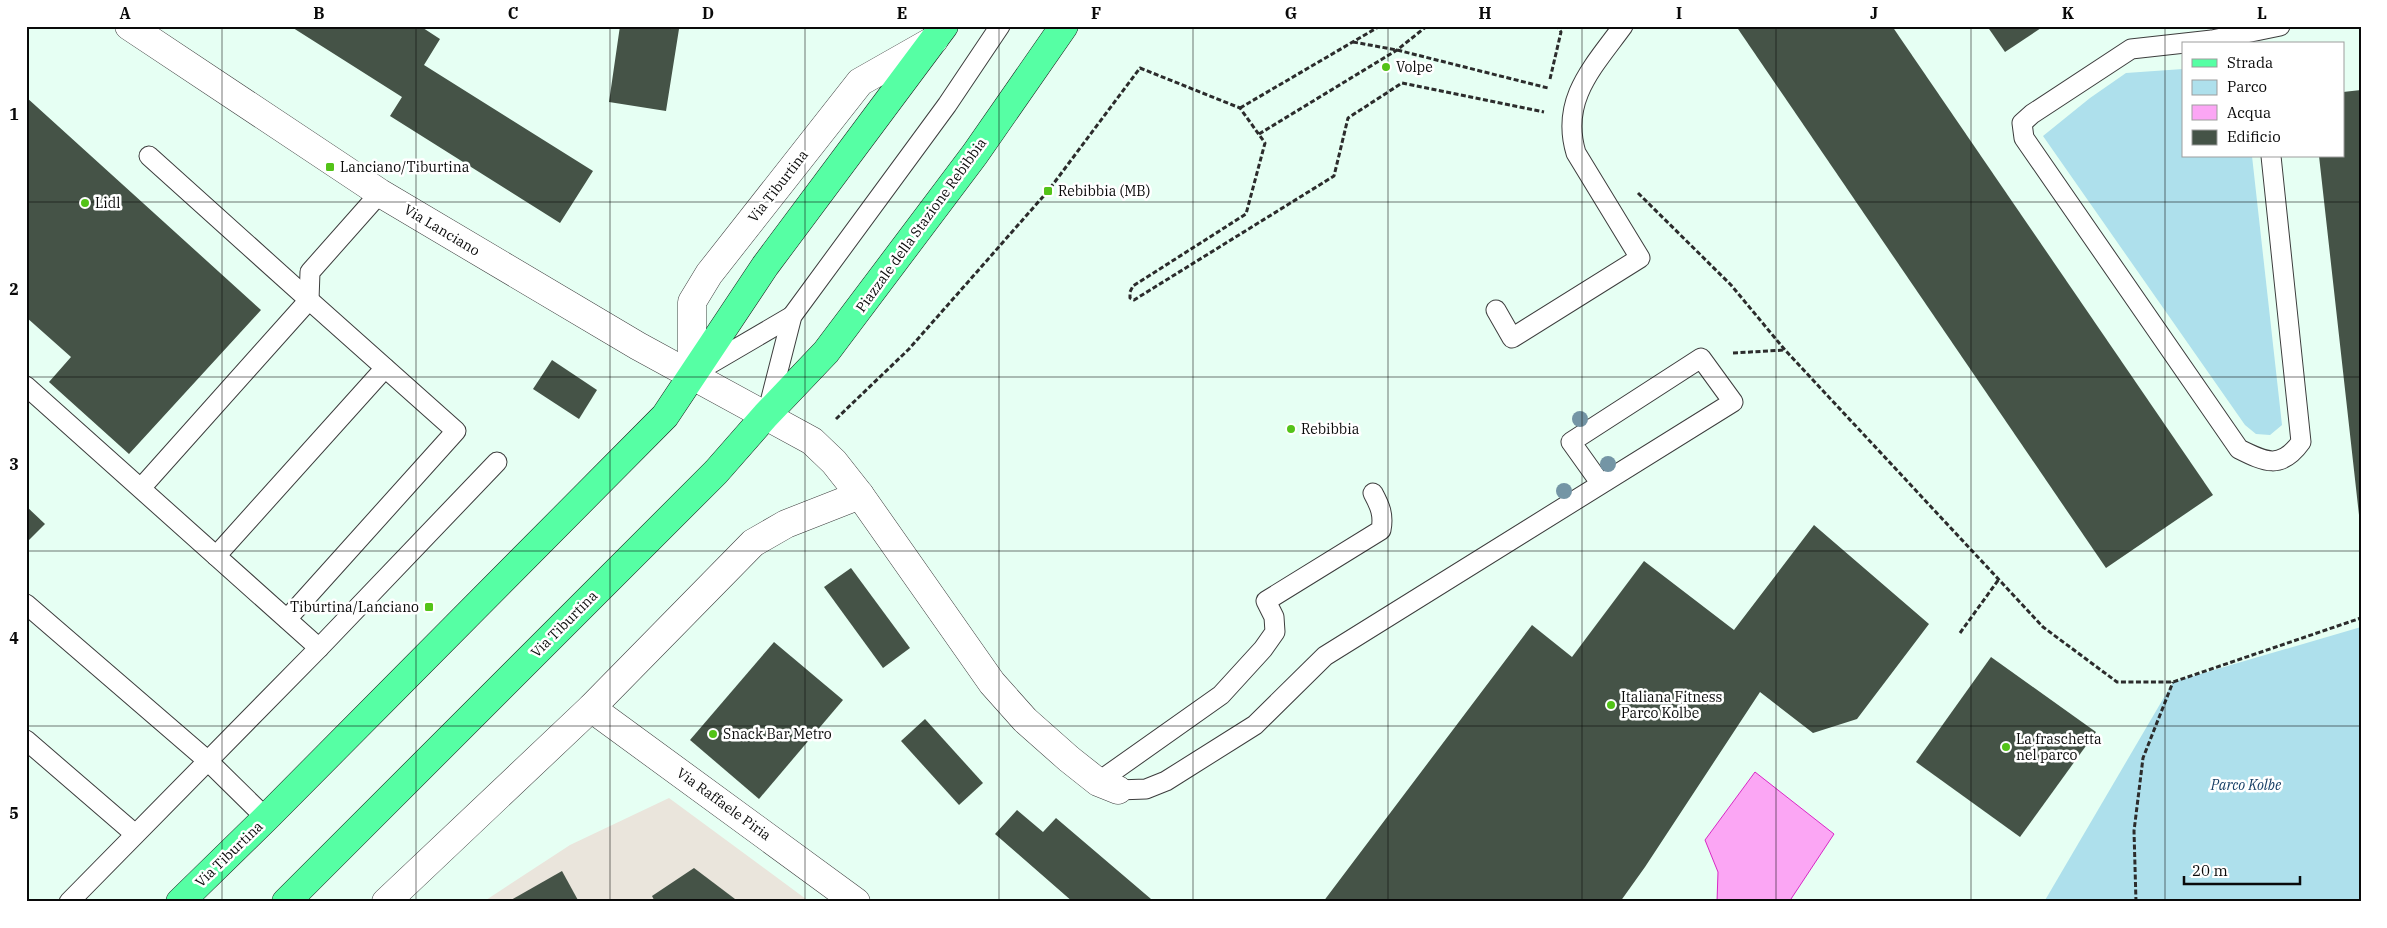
<svg xmlns="http://www.w3.org/2000/svg" width="2387" height="928" viewBox="0 0 2387 928" font-family="'IBM Plex Serif',serif">
<rect width="100%" height="100%" fill="#e6fff3"/>
<path fill="#eae5dc" d="M669,798L810,902H483L570,845Z"/>
<g fill="#aee0ec">
<path d="M2183,69V156H2252L2282,425L2270,435L2256,434L2245,425L2043,136L2090,98L2126,73Z"/>
<path d="M2361,627V902H2044L2173,682Z"/>
</g>
<path fill="#fba6f4" stroke="#d828c5" d="M1755,772L1834,834L1789,902H1717L1718,872L1705,840Z"/>
<g fill="#455347">
<path d="M290,26H420L440,39L424,65L593,171L560,223L390,116L402,97Z"/>
<path d="M620,26H686L679,29L666,111L609,102Z"/>
<path d="M1736,26H1892L2213,495L2106,568Z"/>
<path d="M1987,26H2044L2005,52Z"/>
<path d="M2361,90V515H2359L2319,156H2343V92Z"/>
<path d="M26,97L261,310L129,454L49,382L71,357L26,317Z"/>
<path d="M552,360L597,390L579,419L533,389Z"/>
<path d="M26,506L45,524L26,543Z"/>
<path d="M1814,525L1929,624L1857,719L1813,733L1760,692L1645,867L1620,902H1323L1532,625L1572,657L1644,561L1734,630Z"/>
<path d="M851,568L910,648L883,668L824,587Z"/>
<path d="M774,642L843,700L759,799L690,740Z"/>
<path d="M1991,657L2096,732L2020,837L1916,762Z"/>
<path d="M925,719L983,783L959,805L901,741Z"/>
<path d="M1017,810L1043,832L1056,818L1151,899L1148,902H1073L995,834Z"/>
<path d="M694,868L739,902H655L652,896Z"/>
<path d="M562,871L579,902H512L511,900Z"/>
</g>
<g fill="none" stroke-linecap="round" stroke-linejoin="round">
<g stroke="#3d3d3d" stroke-width="21">
<g id="service">
<path d="M149,156L309,300"/>
<path d="M2271,156L2301,442C2281,470 2265,462 2239,449L2024,138L2022,123L2032,114L2131,49L2212,40L2280,26"/>
<path d="M309,300L310,272L380,193"/>
<path d="M1496,310L1512,338L1640,258L1576,153C1560,100 1593,67 1623,26"/>
<path d="M698,371L792,316"/>
<path d="M26,386L319,648"/>
<path d="M768,410L792,316L947,105L1000,26"/>
<path d="M141,488L309,300L456,431L287,619"/>
<path d="M216,556L385,368"/>
<path d="M26,604L208,761L266,818"/>
<path d="M26,740L135,834"/>
<path d="M1098,782L1221,695L1263,649L1275,632L1274,617L1266,601L1381,530C1384,515 1380,506 1373,493"/>
<path d="M1118,790L1146,789L1166,781L1255,725L1325,656L1733,402L1701,358L1571,442L1601,484"/>
<path d="M69,902L319,648L497,462"/>
</g>
</g>
<g stroke="#3d3d3d" stroke-width="29">
<g id="minor">
<path d="M129,26L380,193L638,346L812,441L834,462L860,495L992,683L1025,720L1069,759L1098,782L1118,790"/>
<path d="M692,374V302L709,274L860,82L934,40"/>
<path d="M591,708L856,902"/>
<path d="M386,902L591,708L753,543L786,524L860,495"/>
</g>
</g>
<g stroke="#1b1b1b" stroke-width="29">
<g id="primary">
<path d="M180,902L266,818L665,416L765,266L944,26"/>
<path d="M286,902L716,472L766,415L826,352L975,154L1064,26"/>
</g>
</g>
<g stroke="#2c2c2c" stroke-width="3" stroke-dasharray="5 2.5" stroke-linecap="butt">
<path d="M1353,42L1397,50L1548,88"/>
<path d="M1550,79L1561,32L1557,26"/>
<path d="M1240,108L1380,26"/>
<path d="M1259,134L1397,50L1427,26"/>
<path d="M1638,193L1731,285L1785,350L2043,627L2117,682H2173L2361,618"/>
<path d="M1733,353L1785,350"/>
<path d="M836,419L909,349L1048,191L1140,68L1240,108L1265,143L1246,214L1133,286L1130,292V298L1134,300L1334,176L1348,118L1402,83L1544,112"/>
<path d="M1960,633L1999,579"/>
<path d="M2136,902L2134,831L2143,758L2173,682"/>
</g>
<use href="#service" stroke="#fff" stroke-width="19"/>
<use href="#minor" stroke="#fff" stroke-width="28"/>
<use href="#primary" stroke="#56ffa4" stroke-width="28"/>
</g>
<g fill="#7495a5">
<circle cx="1580" cy="419" r="8"/>
<circle cx="1608" cy="464" r="8"/>
<circle cx="1564" cy="491" r="8"/>
</g>
<path fill="none" stroke="#0a0a0a" stroke-width="1" stroke-opacity="0.55" d="M222,26V902M416,26V902M610,26V902M805,26V902M999,26V902M1193,26V902M1388,26V902M1582,26V902M1776,26V902M1971,26V902M2165,26V902M26,202H2361M26,377H2361M26,551H2361M26,726H2361"/>
<g fill="#53c318" stroke="#fff" stroke-width="2">
<circle cx="1386" cy="67" r="5"/>
<rect x="325" y="162" width="10" height="10" rx="2.5"/>
<rect x="1043" y="186" width="10" height="10" rx="2.5"/>
<circle cx="85" cy="203" r="5"/>
<circle cx="1291" cy="429" r="5"/>
<rect x="424" y="602" width="10" height="10" rx="2.5"/>
<circle cx="1611" cy="705" r="5"/>
<circle cx="713" cy="734" r="5"/>
<circle cx="2006" cy="747" r="5"/>
</g>
<g text-anchor="middle" dominant-baseline="central" stroke-width="5" stroke-linejoin="round" paint-order="stroke">
<g font-size="14" fill="#0a0a0a" stroke="#fff" text-anchor="start">
<text x="1396" y="67">Volpe</text>
<text x="340" y="167">Lanciano/Tiburtina</text>
<text x="1058" y="191">Rebibbia (MB)</text>
<text x="95" y="203">Lidl</text>
<text x="1301" y="429">Rebibbia</text>
<text x="419" y="607" text-anchor="end">Tiburtina/Lanciano</text>
<text x="1621" y="697">Italiana Fitness<tspan x="1621" dy="16">Parco Kolbe</tspan></text>
<text x="723" y="734">Snack Bar Metro</text>
<text x="2016" y="739">La fraschetta<tspan x="2016" dy="16">nel parco</tspan></text>
</g>
<g font-size="14" fill="#0a0a0a" stroke="#fff">
<text transform="translate(778 186) rotate(-52)">Via Tiburtina</text>
<text transform="translate(921 225) rotate(-54)">Piazzale della Stazione Rebibbia</text>
<text transform="translate(442 230) rotate(31)">Via Lanciano</text>
<text transform="translate(564 624) rotate(-45)">Via Tiburtina</text>
<text transform="translate(724 804) rotate(36)">Via Raffaele Piria</text>
<text transform="translate(229 854) rotate(-44)">Via Tiburtina</text>
</g>
<g font-size="14" font-style="italic" fill="#173e65" stroke="#fff">
<text x="2246" y="785">Parco Kolbe</text>
</g>
</g>
<rect width="2387" height="928" fill="none" stroke="#ffffff" stroke-width="55"/>
<rect x="2182" y="42" width="162" height="115" fill="#ffffff" stroke="#9d9d9d"/>
<rect x="2192" y="59" width="25" height="8" fill="#56ffa4" stroke="#9d9d9d"/>
<text x="2227" y="68" font-size="15" fill="#0a0a0a">Strada</text>
<rect x="2192" y="80" width="25" height="15" fill="#aee0ec" stroke="#9d9d9d"/>
<text x="2227" y="92" font-size="15" fill="#0a0a0a">Parco</text>
<rect x="2192" y="105" width="25" height="15" fill="#fba6f4" stroke="#9d9d9d"/>
<text x="2227" y="118" font-size="15" fill="#0a0a0a">Acqua</text>
<rect x="2192" y="130" width="25" height="15" fill="#455347" stroke="#9d9d9d"/>
<text x="2227" y="142" font-size="15" fill="#0a0a0a">Edificio</text>
<path d="M2184 876v8h116v-8" fill="none" stroke="#0a0a0a" stroke-width="2.5"/>
<text x="2192" y="876" font-size="15" fill="#0a0a0a" stroke="#ffffff" stroke-width="4" paint-order="stroke">20 m</text>
<rect x="28" y="28" width="2332" height="872" fill="none" stroke="#0a0a0a" stroke-width="2"/>
<g font-size="16" text-anchor="middle" font-weight="bold" fill="#0a0a0a">
<text x="125" y="19">A</text>
<text x="319" y="19">B</text>
<text x="513" y="19">C</text>
<text x="708" y="19">D</text>
<text x="902" y="19">E</text>
<text x="1096" y="19">F</text>
<text x="1291" y="19">G</text>
<text x="1485" y="19">H</text>
<text x="1679" y="19">I</text>
<text x="1874" y="19">J</text>
<text x="2068" y="19">K</text>
<text x="2262" y="19">L</text>
<text x="14" y="120">1</text>
<text x="14" y="295">2</text>
<text x="14" y="470">3</text>
<text x="14" y="644">4</text>
<text x="14" y="819">5</text>
</g>
</svg>
